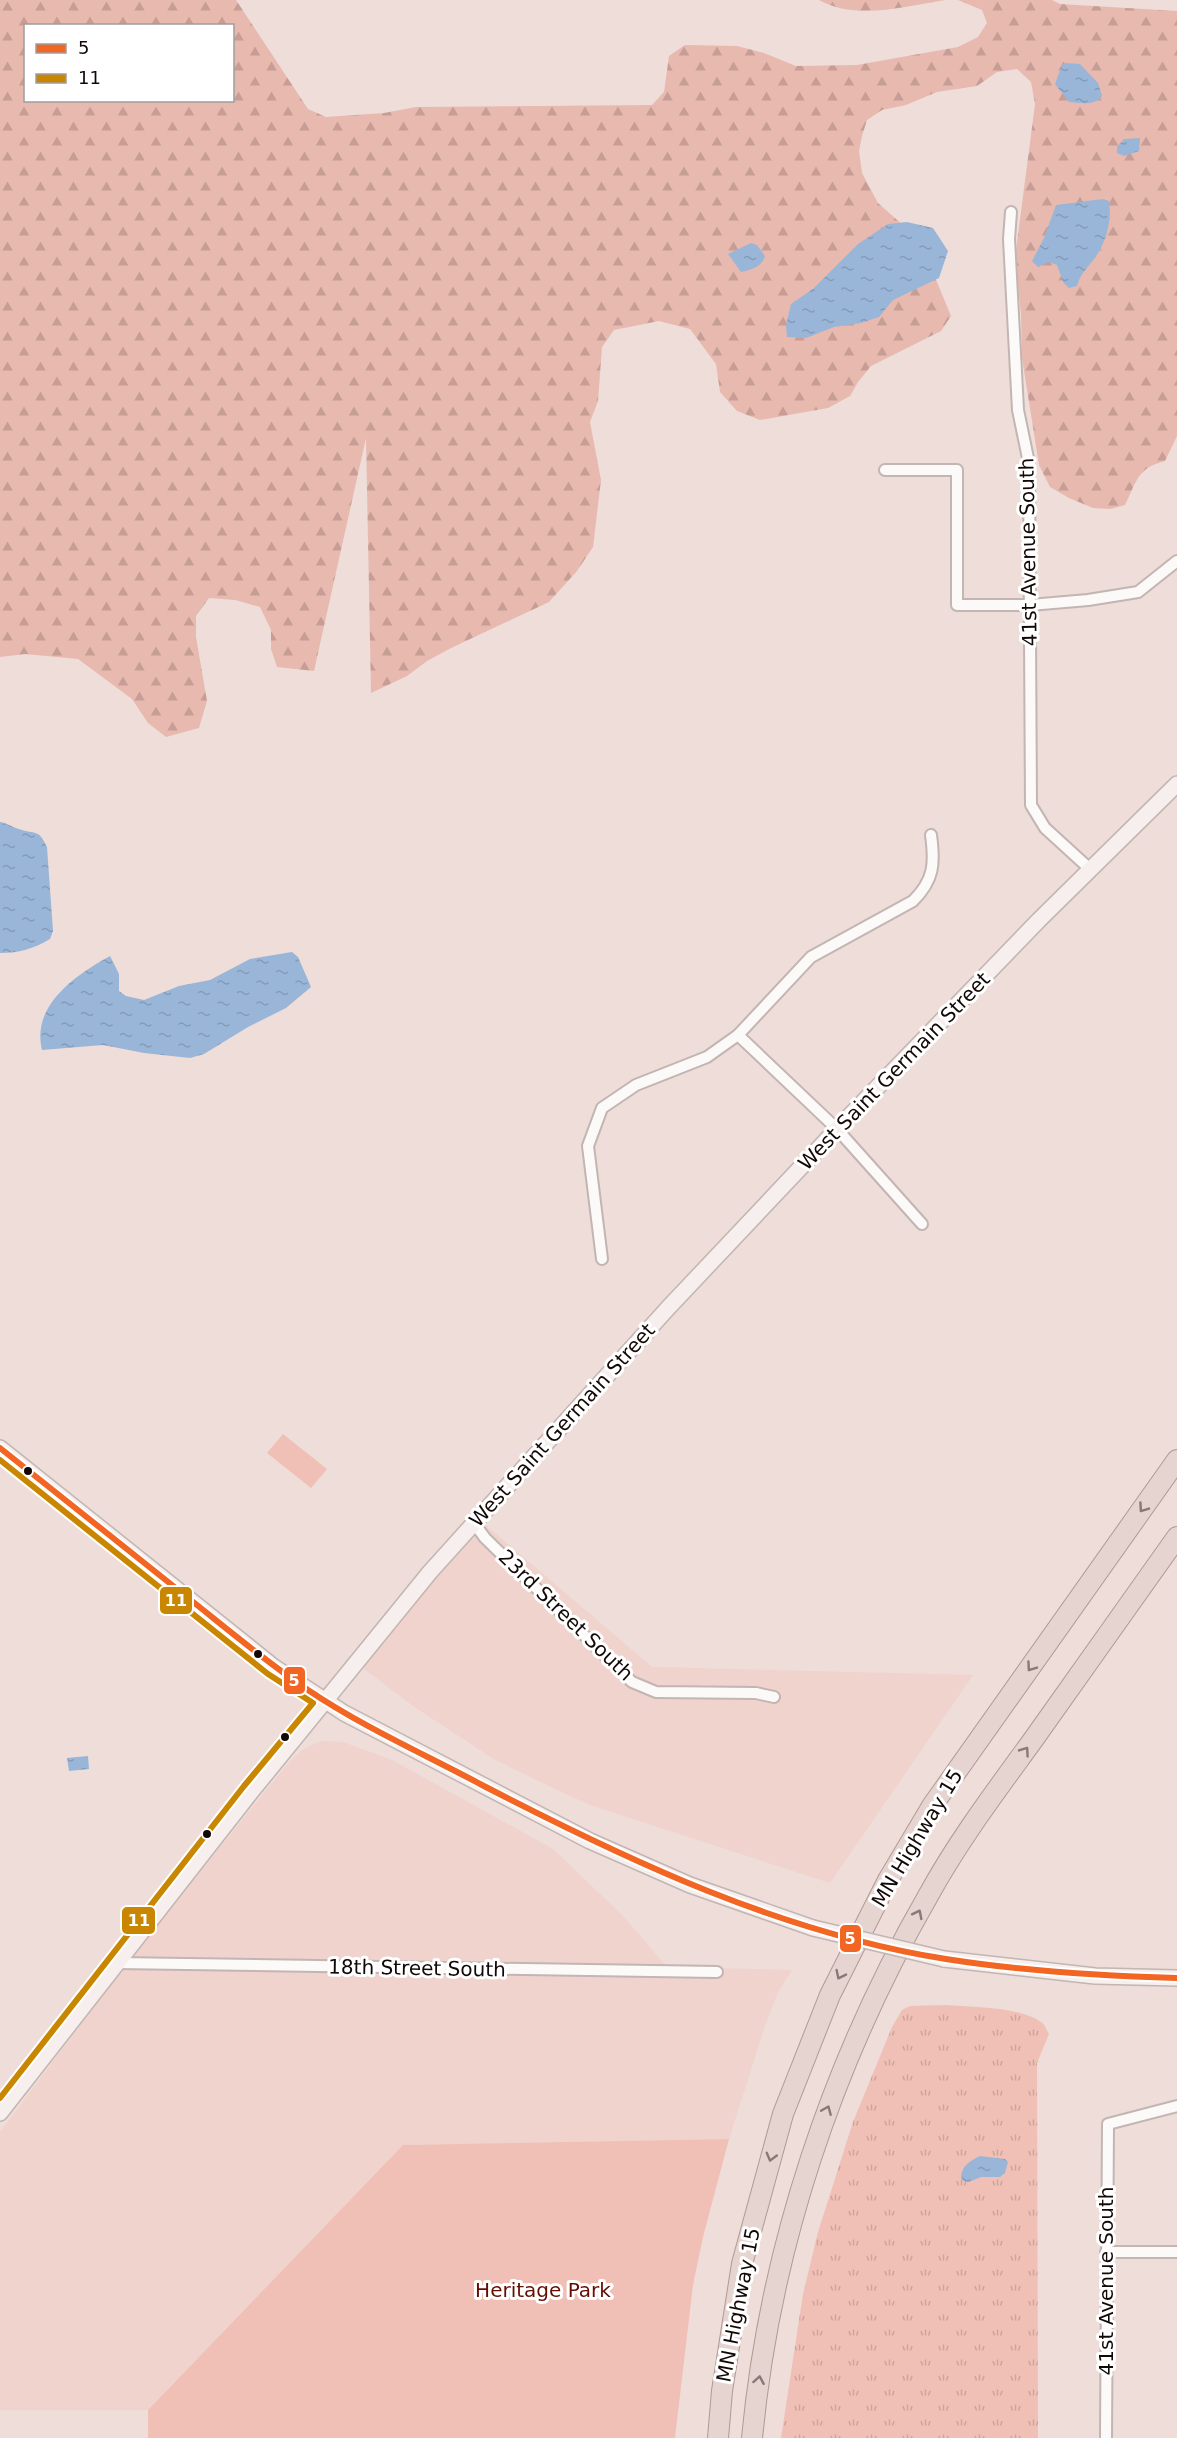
<svg xmlns="http://www.w3.org/2000/svg" width="1177" height="2438" viewBox="0 0 1177 2438" font-family="'DejaVu Sans',sans-serif">
<defs>
<pattern id="grass-tufts" width="24" height="20" patternUnits="userSpaceOnUse" patternTransform="scale(1.5)"><rect width="24" height="20" fill="#f0c0b6"/><path d="M3 7l-1-3M5 7V3M7 7l1-3M15 17l-1-3M17 17v-4M19 17l1-3" fill="none" stroke="#cda49b"/></pattern>
<pattern id="forest-firs" width="22" height="20" patternUnits="userSpaceOnUse" patternTransform="scale(1.5)"><rect width="22" height="20" fill="#e8b9af"/><path d="M5 1l3.5 6h-7zM16 11l3.5 6h-7z" fill="#c69e95"/></pattern>
<pattern id="water-ripples" width="26" height="14" patternUnits="userSpaceOnUse" patternTransform="scale(1.5)"><rect width="26" height="14" fill="#99b6d8"/><path d="M2 4q2-2 4 0t4 0M15 11q2-2 4 0t4 0" fill="none" stroke="#839bb8"/></pattern>
</defs>
<rect width="100%" height="100%" fill="#eeddd9"/>
<g fill="#f0d3cd">
<path d="M481,1521L652,1667L973,1675L830,1883L590,1805L559,1791L492,1758L413,1706L359,1665Z"/>
<path d="M321,1741L343,1742L392,1760L553,1849L623,1916L667,1967L792,1970L778,1992L765,2026L729,2139L403,2145L148,2410H0V2132L132,1956L285,1767L302,1750Z"/>
</g>
<path fill="url(#grass-tufts)" d="M946,2005C970,2007 1022,2007 1041,2022C1045,2024 1047,2031 1049,2034L1037,2063L1038,2438H781L803,2294L818,2232L853,2122L892,2027L902,2010L910,2006Z"/>
<g fill="url(#forest-firs)" fill-rule="evenodd">
<path d="M0,0H236L308,109L326,117L384,113L416,107L652,105L664,92L669,56L685,45L737,46L764,53L796,66L857,65L958,47L978,37L987,23L982,10L958,0H1052L1060,4L1177,11V436L1165,461C1137,468 1137,481 1125,505L1110,509L1093,508L1069,498L1050,487L1039,465L1022,358L1021,314L1015,258L1035,104L1031,82L1017,69L997,72L977,86L937,92L906,105L882,110L867,120L862,136L859,151L862,173L878,203L905,227L924,251L951,316L941,331L871,366L858,382L850,396L828,408L760,420L737,411L720,392L716,364L690,329L659,321L614,330L602,347L598,401L590,422L601,480L593,547L577,571L549,602L451,648L427,661L407,676L371,693L366,438L314,671L277,667L271,649V630L260,607L235,600L209,598L196,616V637L207,701L199,728L166,737L148,723L132,699L78,659L25,654L0,657ZM26,26H232V100H26Z"/>
<path d="M819,0H946C906,6 856,21 819,0Z"/>
</g>
<g fill="#f0c0b6">
<path d="M283,1434L327,1469L311,1488L267,1453Z"/>
<path d="M729,2139L703,2237L693,2285L675,2438H148V2410L403,2145Z"/>
</g>
<g fill="url(#water-ripples)">
<path d="M1066,63L1080,64L1098,83L1102,96C1096,106 1080,103 1069,102L1055,84L1062,65Z"/>
<path d="M1140,138L1139,151L1124,156L1117,153V147L1124,139Z"/>
<path d="M1103,199L1109,201C1112,218 1107,239 1098,253C1091,265 1080,273 1077,286L1069,288L1063,282L1057,265L1049,262L1038,267L1032,261L1044,238L1056,205Z"/>
<path d="M907,222L933,228L948,251L939,278L893,300L879,317L861,323L834,327L806,338L787,337L786,325L791,304L814,288L858,244L888,224Z"/>
<path d="M751,243L757,245L765,256C762,267 751,270 741,272L728,254Z"/>
<path d="M0,822C7,823 12,827 19,829C36,835 38,828 47,847L53,931L50,939C33,949 19,953 0,953Z"/>
<path d="M292,952L298,957L311,987L286,1008L248,1027L204,1054L190,1058L144,1053L103,1045L42,1050C31,1005 76,975 110,956L119,974V991L126,996L144,1000L179,986L210,980L250,959Z"/>
<path d="M88,1756L89,1769L69,1771L67,1758Z"/>
<path d="M980,2156L1005,2159L1008,2162L1005,2173L1000,2177H981L969,2182L963,2181L961,2177C962,2165 970,2161 980,2156Z"/>
</g>
<g fill="none" stroke-linecap="round" stroke-linejoin="round">
<g stroke="#c2b5b2" stroke-width="14">
<g id="street">
<path d="M1011,212L1009,239L1018,410L1029,463L1031,805L1045,828L1091,870"/>
<path d="M885,470H957V605H1030L1088,600L1138,592L1177,561"/>
<path d="M738,1035L837,1129L922,1224"/>
<path d="M602,1259L588,1146L602,1108L636,1085L707,1057L738,1035L811,957L913,901C934,880 935,864 931,835"/>
<path d="M474,1523L485,1538L632,1682L656,1692L756,1693L774,1697"/>
<path d="M116,1963L717,1972"/>
<path d="M1106,2252H1177"/>
<path d="M1106,2438L1108,2124L1177,2106"/>
</g>
</g>
<g stroke="#c2b5b2" stroke-width="18">
<g id="secondary">
<path d="M0,1448L274,1667L344,1713L590,1841L690,1885L813,1928"/>
<path d="M944,1959L1095,1976L1177,1978"/>
<path d="M0,2113L251,1792L430,1572L668,1308L837,1129L1039,920L1177,784"/>
</g>
</g>
<g stroke="#b19994" stroke-width="22">
<g id="highway">
<path d="M718,2438L722,2391L742,2264L783,2114L830,1995L888,1880L932,1806L1177,1460"/>
<path d="M752,2438C770,2248 833,2061 928,1896C958,1841 996,1791 1033,1740C1081,1672 1129,1605 1177,1537"/>
</g>
</g>
<use href="#street" stroke="#fcfaf9" stroke-width="10"/>
<use href="#secondary" stroke="#f6efed" stroke-width="15"/>
<use href="#highway" stroke="#e6d4d1" stroke-width="20"/>
<g stroke="#c2b5b2" stroke-width="18" stroke-linecap="butt">
<path id="secondary-bridge" d="M813,1928L944,1959"/>
</g>
<use href="#secondary-bridge" stroke="#f6efed" stroke-width="15"/>
<g stroke="#fff" stroke-width="10">
<path id="bus-1" d="M0,1448C62,1498 125,1547 187,1597C226,1628 266,1662 308,1690C363,1727 424,1754 482,1785C629,1861 781,1933 946,1959C1022,1971 1100,1976 1177,1978"/>
</g>
<g stroke="#fff" stroke-width="10">
<path id="bus-2" d="M0,1460L268,1674L313,1703L244,1786L0,2098"/>
</g>
<use href="#bus-1" stroke="#f26522" stroke-width="6"/>
<use href="#bus-2" stroke="#c98701" stroke-width="6"/>
</g>
<defs><path id="oneway-chevron" d="M-2-3.5L2.5 0L-2 3.5" fill="none" stroke-width="1.6" stroke-linecap="round" stroke-linejoin="round" transform="scale(1.5)"/></defs>
<g stroke="#877976">
<use href="#oneway-chevron" transform="translate(1143 1508) rotate(125)"/>
<use href="#oneway-chevron" transform="translate(1031 1667) rotate(125)"/>
<use href="#oneway-chevron" transform="translate(1025 1751) rotate(-55)"/>
<use href="#oneway-chevron" transform="translate(918 1914) rotate(-63)"/>
<use href="#oneway-chevron" transform="translate(840 1975) rotate(116)"/>
<use href="#oneway-chevron" transform="translate(827 2110) rotate(-67)"/>
<use href="#oneway-chevron" transform="translate(771 2157) rotate(105)"/>
<use href="#oneway-chevron" transform="translate(759 2380) rotate(-80)"/>
</g>
<g fill="#120907" stroke="#fff" stroke-width="2">
<circle cx="28" cy="1471" r="5"/>
<circle cx="258" cy="1654" r="5"/>
<circle cx="285" cy="1737" r="5"/>
<circle cx="207" cy="1834" r="5"/>
</g>
<g text-anchor="middle" dominant-baseline="central" stroke-width="6" stroke-linejoin="round" paint-order="stroke">
<g font-size="20" fill="#120907" stroke="#fff">
<text transform="translate(1028 552) rotate(-91)">41st Avenue South</text>
<text transform="translate(894 1071) rotate(-46)">West Saint Germain Street</text>
<text transform="translate(562 1425) rotate(-48)">West Saint Germain Street</text>
<text transform="translate(566 1615) rotate(44)">23rd Street South</text>
<text transform="translate(917 1838) rotate(-59)">MN Highway 15</text>
<text transform="translate(417 1968) rotate(1)">18th Street South</text>
<text transform="translate(1106 2281) rotate(-90)">41st Avenue South</text>
<text transform="translate(738 2305) rotate(-79)">MN Highway 15</text>
</g>
<g font-size="20" fill="#640e02" stroke="#fff">
<text x="543" y="2290">Heritage Park</text>
</g>
</g>
<g stroke="#fff" stroke-width="2">
<rect x="159" y="1586" width="34" height="29" rx="6" fill="#c98701"/>
<rect x="283" y="1666" width="23" height="29" rx="6" fill="#f26522"/>
<rect x="121" y="1906" width="35" height="29" rx="6" fill="#c98701"/>
<rect x="839" y="1924" width="23" height="29" rx="6" fill="#f26522"/>
</g>
<g font-size="16" text-anchor="middle" font-weight="bold" fill="#fff">
<text x="176" y="1606">11</text>
<text x="294" y="1686">5</text>
<text x="139" y="1926">11</text>
<text x="850" y="1944">5</text>
</g>
<rect x="24" y="24" width="210" height="78" fill="#ffffff" stroke="#a09d9c" stroke-width="1.5"/>
<rect x="36" y="44" width="30" height="9" fill="#f26522" stroke="#a09d9c" stroke-width="1.5"/>
<text x="78" y="54" font-size="18" fill="#120907">5</text>
<rect x="36" y="74" width="30" height="9" fill="#c98701" stroke="#a09d9c" stroke-width="1.5"/>
<text x="78" y="84" font-size="18" fill="#120907">11</text>
</svg>
